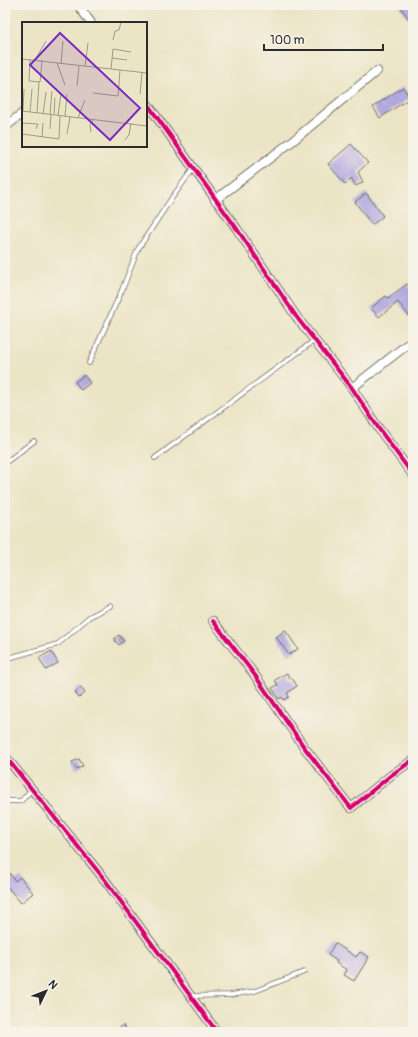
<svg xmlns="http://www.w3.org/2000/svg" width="418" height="1037" viewBox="0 0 418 1037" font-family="Pangolin,sans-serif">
<rect width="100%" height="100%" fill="#f7f3e8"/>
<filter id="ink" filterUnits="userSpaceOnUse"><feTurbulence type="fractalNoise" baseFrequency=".025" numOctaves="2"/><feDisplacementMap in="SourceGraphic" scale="8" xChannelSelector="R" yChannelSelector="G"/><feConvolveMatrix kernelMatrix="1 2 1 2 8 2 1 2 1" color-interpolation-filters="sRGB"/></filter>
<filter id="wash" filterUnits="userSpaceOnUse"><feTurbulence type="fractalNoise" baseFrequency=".012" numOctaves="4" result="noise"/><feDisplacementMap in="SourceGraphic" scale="16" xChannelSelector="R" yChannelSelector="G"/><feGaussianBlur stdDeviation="0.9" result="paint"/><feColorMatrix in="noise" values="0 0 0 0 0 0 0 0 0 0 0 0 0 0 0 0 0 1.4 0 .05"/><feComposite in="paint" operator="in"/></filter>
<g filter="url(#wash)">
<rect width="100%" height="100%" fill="#ebe4c5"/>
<g id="blocks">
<g fill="#b0a8df">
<path d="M399,5H409L413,10V25Z"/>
<path d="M403,87L410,98L380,118L373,107Z"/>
<path d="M351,144L368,163L358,172L363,182L356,186L351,178L345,184L328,164Z"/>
<path d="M366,193L383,216L372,225L355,202Z"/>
<path d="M407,284L413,291V314L409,316L398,302L379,317L371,308L386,296L388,298Z"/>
<path d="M84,375L90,383L81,390L75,382Z"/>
<path d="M285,630L298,649L289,655L276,637Z"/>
<path d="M119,635L124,641L119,645L115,641V638Z"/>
<path d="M51,651L58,663L46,670L39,658Z"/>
<path d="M287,673L290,679L292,678L297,686L287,693L289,697L284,700L282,697L279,699L272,688L278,685L275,680Z"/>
<path d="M81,687L85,693L79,698L75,692Z"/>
<path d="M79,759L83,766L76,769L72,762Z"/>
<path d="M9,872L15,881L20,877L33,893L21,903L5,884V876Z"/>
<path d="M335,943L356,957L360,952L369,957L354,981L344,975L347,970L336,963L337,961L328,955Z"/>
<path d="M123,1025L129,1032H114Z"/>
</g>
</g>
</g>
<g filter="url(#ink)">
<use href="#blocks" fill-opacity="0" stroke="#6e6c61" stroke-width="1"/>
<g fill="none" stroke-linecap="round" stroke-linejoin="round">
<g stroke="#6e6c61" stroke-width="5.5">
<g id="lane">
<path d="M89,363L122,290L138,249L171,199L193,169"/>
<path d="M155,458L315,340"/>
<path d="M5,463L34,441"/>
<path d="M5,659L58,644L89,617L110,606"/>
<path d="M5,801H21L32,789"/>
<path d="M191,996L231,995L255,991L304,972"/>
</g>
</g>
<g stroke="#6e6c61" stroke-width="10">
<g id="street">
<path d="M78,5L91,23"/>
<path d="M146,102L237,229L298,319L352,388L379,429L413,475"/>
<path d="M5,127L23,113"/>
<path d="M215,200L295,139L377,71"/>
<path d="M352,388L413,340"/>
<path d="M213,621L254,674L304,747L351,808L390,776L413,760"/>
<path d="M5,756L105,880L217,1032"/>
</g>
</g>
<use href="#lane" stroke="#fff" stroke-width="4"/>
<use href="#street" stroke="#fff" stroke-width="8"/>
<g stroke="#f7f3e8" stroke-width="6">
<g id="cycleway">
<path d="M146,102L237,229L298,319L352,388L379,429L413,475"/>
<path d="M213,621L254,674L304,747L351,808L390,776L413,760"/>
<path d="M5,756L105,880L217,1032"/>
</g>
</g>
<use href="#cycleway" stroke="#d6006c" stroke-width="4"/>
</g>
</g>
<g transform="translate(22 22)">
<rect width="125" height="125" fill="#ebe4c5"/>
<path fill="none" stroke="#9e9a87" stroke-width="1" d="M91,18L93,9L97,8L99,0M90,36L105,38M0,37L125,51M8,37L7,59L18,60L20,38M13,38L24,19M35,41L43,63M39,41L41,19M63,44L66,21M89,47L91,27L109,30M55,64L57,44M71,71L96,74L98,48M118,72L120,51M0,89L125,104M1,89L2,67M8,90L10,67M15,91L17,60M21,92L24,70M28,92L30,69M32,92L33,76M36,93L39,72M43,94L45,72M56,96L63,78M0,101L16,102L14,107M28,107L29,92M69,110L68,103L71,98M0,112L37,117L38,94M45,112L48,95M20,115L21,101M103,118L107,113L109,101"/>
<path fill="#7b2cbf" fill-opacity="0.15" stroke="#7b2cbf" stroke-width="2" d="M38,11L118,86L88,118L8,43Z"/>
<rect width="125" height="125" fill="none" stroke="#2b2b2b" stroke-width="2"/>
</g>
<rect width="418" height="1037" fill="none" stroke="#f7f3e8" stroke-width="20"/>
<g transform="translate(46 991) rotate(47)" stroke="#f7f3e8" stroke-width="3" paint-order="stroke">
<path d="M0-3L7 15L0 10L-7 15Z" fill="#2b2b2b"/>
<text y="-6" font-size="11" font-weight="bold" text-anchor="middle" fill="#2b2b2b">N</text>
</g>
<path d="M264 44v6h119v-6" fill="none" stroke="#2b2b2b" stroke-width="2"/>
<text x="270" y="44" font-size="12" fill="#2b2b2b" stroke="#f7f3e8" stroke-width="3" paint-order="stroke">100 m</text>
</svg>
